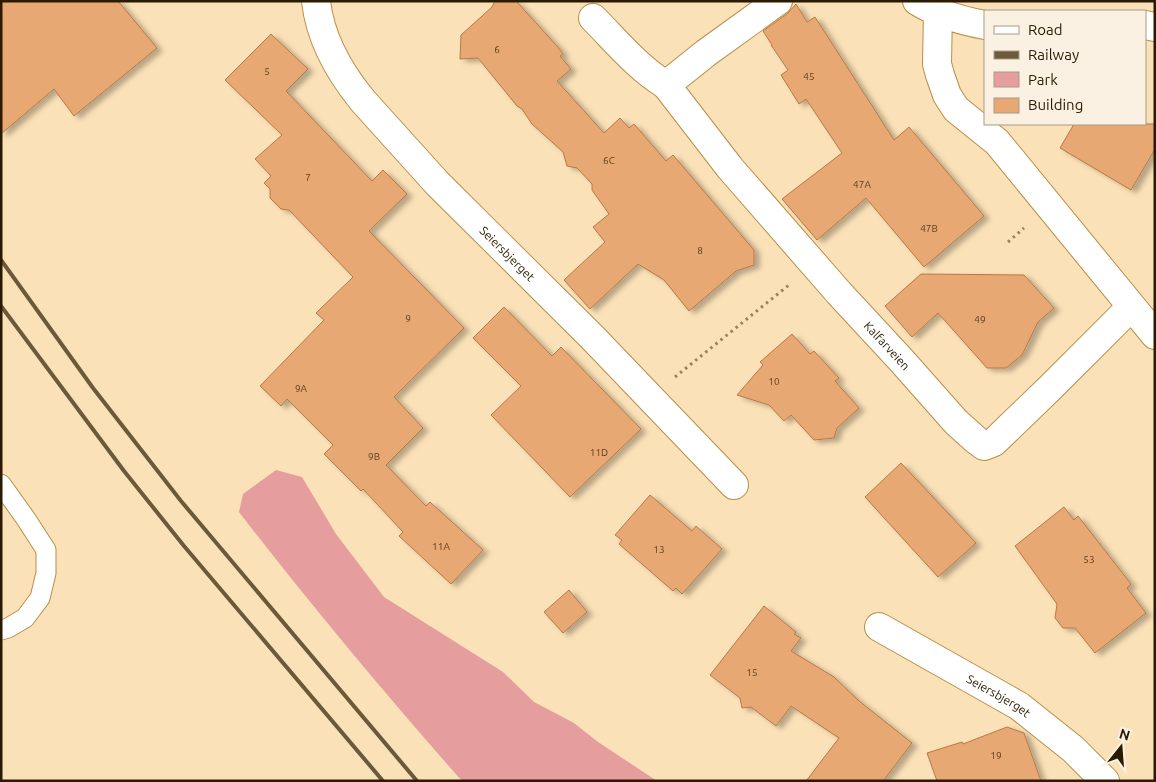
<svg xmlns="http://www.w3.org/2000/svg" width="1156" height="782" viewBox="0 0 1156 782" font-family="Ubuntu,sans-serif">
<defs>
<filter id="shadow"><feDropShadow dx="5.5" dy="3" stdDeviation="2.5" flood-color="#0004"/></filter>
</defs>
<rect width="100%" height="100%" fill="#fbe1b7"/>
<path fill="#e59e9d" d="M276,470L302,477L336,534L384,597L503,672L534,702L574,723L598,742L657,781H462C385,694 310,604 239,512L243,494Z"/>
<g fill="#e8a873" stroke="#b67945" filter="url(#shadow)">
<path d="M1,1H118L157,48L74,116L54,89L1,134Z"/>
<path d="M495,1H516L557,46L563,54L560,56L571,69L557,81L604,133L620,118L629,128L634,124L666,161L673,155L754,250V265L736,271L689,311L664,280L638,264L590,309L564,280L605,242L593,227L609,214L592,190V184L577,168L567,166L563,152L532,124L522,109L517,106L478,58L460,59L461,35L492,7Z"/>
<path d="M796,4L807,22L815,17L894,140L909,127L984,216L924,267L866,198L817,240L782,199L842,153L806,99L799,104L781,75L788,70L771,45H772L763,31L787,14Z"/>
<path d="M271,34L308,69L286,91L372,181L383,170L407,194L369,231L464,328L394,397L423,428L386,465L426,506L430,502L483,550L451,584L399,536L403,532L363,489L361,491L324,454L333,445L287,399L281,406L260,386L324,320L316,313L353,277L289,210L281,209L270,198V189L264,183L271,176L255,159L282,135L225,80Z"/>
<path d="M1074,124H1155V149L1131,190L1060,148Z"/>
<path d="M921,274L1024,275L1054,308L1038,322L1022,355L1006,368H987L938,313L912,337L885,306Z"/>
<path d="M504,307L552,356L561,347L641,429L570,497L491,415L521,386L473,338Z"/>
<path d="M792,334L810,354L814,351L839,378L835,381L859,408L837,428L834,438L814,440L791,415L784,421L769,405L737,395L763,365L760,362Z"/>
<path d="M901,463L976,543L938,577L865,497Z"/>
<path d="M650,495L692,531L696,526L722,549L682,594L676,588L673,591L619,544L622,540L615,535Z"/>
<path d="M1064,507L1074,520L1078,516L1131,584L1127,588L1146,613L1095,653L1075,628H1063L1055,618L1057,604L1015,546Z"/>
<path d="M569,590L587,612L563,633L544,612Z"/>
<path d="M764,606L796,632L794,634L801,638L791,651L834,677L859,701L912,743L883,781H806L839,738L791,706L776,726L751,707L742,708L740,698L710,675Z"/>
<path d="M1007,727L1024,733L1041,781H937L927,753L962,742L963,744Z"/>
</g>
<g fill="none" stroke-linecap="round" stroke-linejoin="round">
<g stroke="#b78f47" stroke-width="21">
<path id="lane" d="M1,484L26,519L46,550V573L40,598L25,618L8,628L1,630"/>
</g>
<g stroke="#b78f47" stroke-width="30">
<g id="street">
<path id="s1" d="M316,1C320,38 340,73 363,101L437,183L593,338L734,485"/>
<path id="s2" d="M778,1L706,53L666,85L730,168L839,293L902,361L956,422L976,440L984,446L994,442L1052,386L1131,307"/>
<path d="M938,11L937,64L940,75L947,95L956,109L997,142L1155,335"/>
<path d="M593,18C616,41 638,68 666,85"/>
<path id="s3" d="M879,627L1019,706L1073,749L1105,781"/>
</g>
</g>
<g stroke="#b78f47" stroke-width="30">
<g id="primary">
<path d="M917,1C936,13 963,21 985,25"/>
<path d="M1145,25L1155,27"/>
</g>
</g>
<g stroke="#978260" stroke-width="3" stroke-dasharray="2.5 4" stroke-linecap="butt">
<path d="M1008,242L1024,228"/>
<path d="M675,377L789,285"/>
</g>
<use href="#lane" stroke="#fff" stroke-width="19"/>
<use href="#street" stroke="#fff" stroke-width="28"/>
<use href="#primary" stroke="#fff" stroke-width="28"/>
<g stroke="#6c593a" stroke-width="4">
<path d="M1,260L93,388L181,501L417,781"/>
<path d="M1,306L124,471L184,546L383,781"/>
</g>
</g>
<g text-anchor="middle" dominant-baseline="central" stroke-width="4" stroke-linejoin="round" paint-order="stroke">
<g font-size="10" fill="#593e1d">
<text x="497" y="49">6</text>
<text x="267" y="71">5</text>
<text x="809" y="76">45</text>
<text x="609" y="160">6C</text>
<text x="308" y="177">7</text>
<text x="862" y="184">47A</text>
<text x="929" y="228">47B</text>
<text x="700" y="250">8</text>
<text x="408" y="318">9</text>
<text x="980" y="319">49</text>
<text x="774" y="381">10</text>
<text x="301" y="388">9A</text>
<text x="599" y="452">11D</text>
<text x="374" y="456">9B</text>
<text x="441" y="546">11A</text>
<text x="659" y="549">13</text>
<text x="1089" y="559">53</text>
<text x="752" y="672">15</text>
<text x="996" y="755">19</text>
</g>
<g font-size="12" fill="#291a00" stroke="#faf1e3">
<text stroke="none"><textPath href="#s1" startOffset="322">Seiersbjerget</textPath></text>
<text stroke="none"><textPath href="#s2" startOffset="482">Kalfarveien</textPath></text>
<text stroke="none"><textPath href="#s3" startOffset="138">Seiersbjerget</textPath></text>
</g>
</g>
<rect width="1156" height="782" fill="none" stroke="#291a00" stroke-width="5"/>
<rect x="984" y="10" width="162" height="115" fill="#faf1e3" stroke="#a69b88"/>
<rect x="994" y="26" width="25" height="8" fill="#ffffff" stroke="#a69b88"/>
<text x="1028" y="35" font-size="15" fill="#291a00">Road</text>
<rect x="994" y="51" width="25" height="8" fill="#6c593a" stroke="#a69b88"/>
<text x="1028" y="60" font-size="15" fill="#291a00">Railway</text>
<rect x="994" y="72" width="25" height="15" fill="#e59e9d" stroke="#a69b88"/>
<text x="1028" y="85" font-size="15" fill="#291a00">Park</text>
<rect x="994" y="98" width="25" height="15" fill="#e8a873" stroke="#a69b88"/>
<text x="1028" y="110" font-size="15" fill="#291a00">Building</text>
<g transform="translate(1121 747) rotate(17)" stroke="#faf1e3" stroke-width="4" paint-order="stroke">
<path d="M0-4L9 19L0 12L-9 19Z" fill="#291a00"/>
<text y="-8" font-size="14" font-weight="bold" text-anchor="middle" fill="#291a00">N</text>
</g>
</svg>
